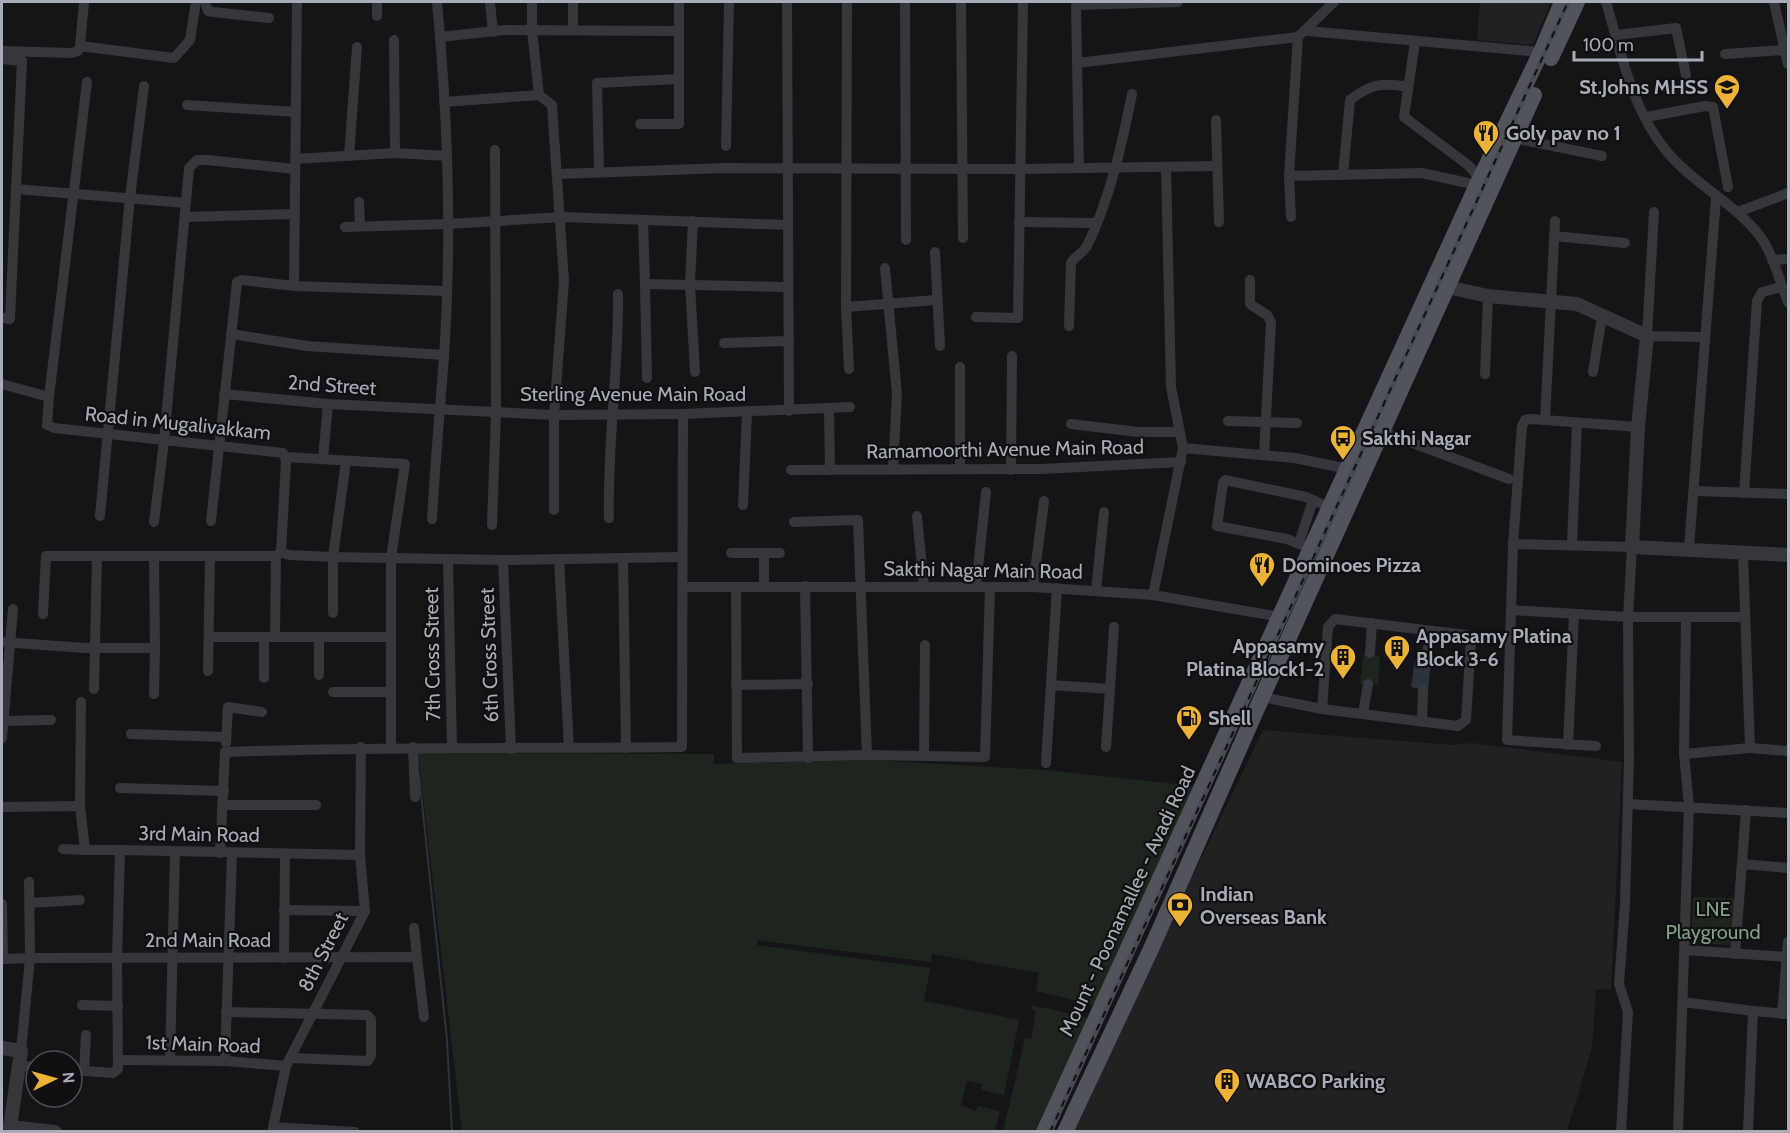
<svg xmlns="http://www.w3.org/2000/svg" width="1790" height="1133" viewBox="0 0 1790 1133" font-family="Cabin,sans-serif">
<rect width="100%" height="100%" fill="#151517"/>
<g fill="#212124">
<path d="M1480,2H1551L1533,45L1477,40Z"/>
<path d="M1263,730L1453,745L1472,743L1622,762L1611,990L1596,989L1592,1048L1567,1131L1069,1132Z"/>
</g>
<g fill="#1d251e">
<path d="M1364,652L1380,656L1378,685L1360,684Z"/>
<path d="M418,753L714,754V764L868,760L1046,770L1195,786L1094,1005L1036,991L1039,973L932,954L931,962L757,940V945L930,968L924,1001L1019,1020L1004,1095L981,1090L982,1084L967,1081L961,1106L976,1111L978,1106L1000,1111L995,1131L462,1132Z"/>
<path d="M1693,897L1736,898L1734,945L1691,943Z"/>
<path d="M1032,1005L1089,1018L1037,1131L1003,1132L1025,1038L1031,1039L1036,1011L1030,1009Z"/>
</g>
<path fill="#2c343b" d="M1415,660L1431,661L1428,691L1411,687Z"/>
<g fill="none" stroke-linecap="round" stroke-linejoin="round">
<path stroke="#2c343b" stroke-width="2" d="M419,775L447,1040L452,1132"/>
<g stroke="#36373c" stroke-width="10">
<path d="M84,2L80,46L174,58L190,40L196,2"/>
<path d="M205,2L208,11L213,12L269,18"/>
<path d="M377,2V16"/>
<path d="M490,2L493,32"/>
<path d="M532,2V30L539,95L552,105L564,281L554,415V510"/>
<path d="M787,2L789,411"/>
<path d="M847,2L846,307L849,369"/>
<path d="M905,2L906,240"/>
<path d="M961,2L963,238"/>
<path d="M1606,2C1621,52 1632,111 1668,153C1695,185 1738,205 1762,239C1775,258 1779,282 1788,302"/>
<path d="M1774,2L1788,64"/>
<path d="M573,30V2"/>
<path d="M1307,31L1541,52"/>
<path d="M1616,35L1676,28L1686,75"/>
<path d="M440,37L504,30L678,31"/>
<path d="M394,40L395,153"/>
<path d="M1415,42L1404,117L1468,165L1480,179"/>
<path d="M2,51L72,53L78,51L80,46"/>
<path d="M1725,54L1785,50"/>
<path d="M2,59L22,61L16,189L186,203"/>
<path d="M1077,63L1298,37"/>
<path d="M444,102L539,95"/>
<path d="M187,105L296,112"/>
<path d="M1646,117L1705,106L1713,107L1728,187"/>
<path d="M1216,120L1219,222"/>
<path d="M640,124H679V2"/>
<path d="M1513,138L1602,156"/>
<path d="M726,146L729,2"/>
<path d="M349,156L357,47"/>
<path d="M295,159L395,153L447,156"/>
<path d="M1079,168L1076,5L1178,2"/>
<path d="M599,171L597,83L678,79"/>
<path d="M558,174L725,168L1020,169L1217,166"/>
<path d="M1343,175L1350,100C1370,84 1383,82 1408,87"/>
<path d="M1289,176L1422,173L1477,185"/>
<path d="M359,202L360,226"/>
<path d="M1654,212L1647,336L1704,337"/>
<path d="M1738,212L1788,193"/>
<path d="M185,217L295,214"/>
<path d="M1291,217L1289,176L1298,37L1334,2"/>
<path d="M643,220L645,284"/>
<path d="M693,221L690,284L695,372"/>
<path d="M1019,222L1095,223"/>
<path d="M345,227L448,224L562,217L788,225"/>
<path d="M1554,236L1625,243"/>
<path d="M935,252L940,346"/>
<path d="M1772,260L1788,259"/>
<path d="M885,268L897,394L893,469"/>
<path d="M1250,280V304L1267,315L1271,322L1264,455"/>
<path d="M294,286L297,2"/>
<path d="M846,307L936,300"/>
<path d="M976,317L1018,318L1023,2"/>
<path d="M2,318L10,319L16,189"/>
<path d="M1069,326L1071,263C1075,256 1083,253 1087,246C1110,199 1122,144 1132,94"/>
<path d="M231,334L307,346L444,355"/>
<path d="M724,343L789,341"/>
<path d="M1593,372L1602,316"/>
<path d="M1485,374L1488,296"/>
<path d="M647,378L645,284L788,287"/>
<path d="M2,384L49,397L47,425L54,428L283,453L286,461L281,552"/>
<path d="M224,394L328,404L554,415L683,414L850,407"/>
<path d="M49,397L87,82"/>
<path d="M829,409L830,470"/>
<path d="M1545,420L1555,221"/>
<path d="M1228,421L1297,423"/>
<path d="M1071,424L1138,432H1180"/>
<path d="M1381,431L1509,479"/>
<path d="M1183,448L1295,458L1348,469"/>
<path d="M286,457L405,464L391,558V747"/>
<path d="M323,459L328,404"/>
<path d="M960,469V367"/>
<path d="M791,470L1041,469L1181,462"/>
<path d="M1011,470L1012,356"/>
<path d="M1694,491L1788,494"/>
<path d="M1744,493L1757,301L1762,292L1781,287"/>
<path d="M743,505L747,412"/>
<path d="M100,516L130,197L144,86"/>
<path d="M917,516L924,587"/>
<path d="M609,518C607,443 619,369 618,294"/>
<path d="M432,519C435,465 440,410 444,356C452,238 448,119 437,2"/>
<path d="M211,521L237,282L242,280L294,286L445,291"/>
<path d="M154,522L164,441L189,168L197,160H207L295,169"/>
<path d="M794,522L858,520L867,755"/>
<path d="M492,525L496,412L495,150"/>
<path d="M1299,543L1313,500"/>
<path d="M1513,544L1632,547L1628,617L1629,758L1625,904L1619,984L1628,1012L1621,1132"/>
<path d="M1572,544L1577,423"/>
<path d="M1689,548L1716,198"/>
<path d="M1312,549L1287,539L1217,526L1223,483L1225,480L1306,497L1331,508"/>
<path d="M281,552L289,555L333,557L503,560L682,557"/>
<path d="M281,552L276,556L275,637H391"/>
<path d="M731,553H780"/>
<path d="M623,558L626,748"/>
<path d="M559,559L569,748"/>
<path d="M448,560L452,748"/>
<path d="M503,560L511,749"/>
<path d="M805,586L808,758"/>
<path d="M683,587H1033L1153,595L1281,617"/>
<path d="M736,587L737,758L867,755L985,757L990,588"/>
<path d="M764,587V553"/>
<path d="M976,587L986,492"/>
<path d="M1033,587L1044,501"/>
<path d="M1096,591L1104,512"/>
<path d="M1153,595L1183,448L1171,387L1166,167"/>
<path d="M1511,610L1628,617H1745"/>
<path d="M333,613V557L346,461"/>
<path d="M43,614L46,556H276"/>
<path d="M210,637H275"/>
<path d="M2,642L86,648H155L154,558"/>
<path d="M1370,653L1372,623"/>
<path d="M1425,661L1432,631"/>
<path d="M208,671L210,558"/>
<path d="M319,675V637"/>
<path d="M264,678V638"/>
<path d="M736,685L808,684"/>
<path d="M1051,685L1110,689L1114,627"/>
<path d="M94,689L97,556"/>
<path d="M333,692H391"/>
<path d="M154,694L155,648"/>
<path d="M1262,697L1322,709L1458,726L1466,720L1471,639L1466,635L1335,619L1328,627L1322,709"/>
<path d="M1363,714L1368,684"/>
<path d="M2,721L51,720"/>
<path d="M1422,722L1423,690"/>
<path d="M131,734L226,737"/>
<path d="M2,738L13,609"/>
<path d="M226,743L228,707L262,712"/>
<path d="M1568,745L1574,614"/>
<path d="M1596,746L1507,740L1513,544L1522,426L1525,420L1531,419L1638,427"/>
<path d="M413,747L415,797"/>
<path d="M1106,747L1110,689"/>
<path d="M1750,748L1788,751"/>
<path d="M1684,754L1750,748L1743,554"/>
<path d="M924,755L925,645"/>
<path d="M1046,763L1057,588"/>
<path d="M120,788L224,791"/>
<path d="M1628,804L1788,813"/>
<path d="M223,805H316"/>
<path d="M80,806L81,702"/>
<path d="M2,807L80,806L85,850H120"/>
<path d="M63,849L85,850"/>
<path d="M220,853L225,752C377,746 529,749 682,747L683,414"/>
<path d="M1742,864L1788,868"/>
<path d="M30,903L80,900"/>
<path d="M2,904L3,959L30,958L29,882"/>
<path d="M284,910L365,911"/>
<path d="M414,928L417,957"/>
<path d="M1685,950L1787,957"/>
<path d="M1735,954L1746,810"/>
<path d="M284,958L285,854"/>
<path d="M1683,1002L1753,1011"/>
<path d="M82,1005L118,1006"/>
<path d="M226,1012L367,1015L371,1019V1056L368,1061L290,1058"/>
<path d="M1782,1014L1788,942"/>
<path d="M21,1051L30,958L417,957L424,1017"/>
<path d="M119,1060L225,1061L286,1066"/>
<path d="M170,1060L175,852"/>
<path d="M225,1061L232,853"/>
<path d="M19,1066L36,1067"/>
<path d="M72,1070L113,1073L118,1069L117,958L120,850L360,855"/>
<path d="M84,1071L86,1035"/>
<path d="M273,1127L355,1132"/>
<path d="M272,1132L286,1066L365,911L360,855L361,747"/>
<path d="M1678,1132L1689,806L1684,754L1686,618"/>
<path d="M1748,1132L1753,1011L1788,1014"/>
</g>
<g stroke="#36373c" stroke-width="14">
<path d="M1447,287L1488,296L1577,304L1647,336L1638,427L1632,547L1788,555"/>
<path d="M2,1048L21,1051L10,1127L55,1132"/>
</g>
<g stroke="#52545b" stroke-width="16">
<path d="M1551,58L1577,2"/>
<path d="M1044,1132L1477,185L1541,52L1562,2"/>
<path d="M1065,1132L1151,949L1262,697L1534,95"/>
</g>
<g stroke="#494b51" stroke-width="4.5">
<path id="rail" d="M1050,1132L1568,2"/>
</g>
<use href="#rail" stroke="#101012" stroke-width="2" stroke-dasharray="7" stroke-linecap="butt"/>
</g>
<defs>
<g id="school-pin" transform="scale(1.35)"><path d="M0 17L-7.5 6A9.5 9.5 0 1 1 7.5 6Z" fill="#edb238" stroke="#101012"/><path d="M0-5L7-2L0 1L-7-2ZM-4 1L0 2.5L4 1V4Q0 6-4 4Z" fill="#111"/></g>
<g id="restaurant-pin" transform="scale(1.35)"><path d="M0 17L-7.5 6A9.5 9.5 0 1 1 7.5 6Z" fill="#edb238" stroke="#101012"/><path d="M-5-6h1v4h1v-4h1v4h1v-4h1v5L-1.5 .5V6h-2V.5L-5-1ZM5-6V6H3V1.5H1.5Q1.5-4 5-6Z" fill="#111"/></g>
<g id="bus-pin" transform="scale(1.35)"><path d="M0 17L-7.5 6A9.5 9.5 0 1 1 7.5 6Z" fill="#edb238" stroke="#101012"/><path d="M-5-6H5V4H4V6H2V4H-2V6H-4V4H-5ZM-3.5-4V0h7V-4ZM-3.5 1.2v1.5H-2V1.2ZM2 1.2v1.5H3.5V1.2Z" fill="#111"/></g>
<g id="building-pin" transform="scale(1.35)"><path d="M0 17L-7.5 6A9.5 9.5 0 1 1 7.5 6Z" fill="#edb238" stroke="#101012"/><path d="M-4-6H4V6H1V3H-1V6H-4ZM-2.5-4.3h1.7v1.8h-1.7ZM.8-4.3h1.7v1.8H.8ZM-2.5-1h1.7V.8h-1.7ZM.8-1h1.7V.8H.8Z" fill="#111"/></g>
<g id="fuel-pin" transform="scale(1.35)"><path d="M0 17L-7.5 6A9.5 9.5 0 1 1 7.5 6Z" fill="#edb238" stroke="#101012"/><path d="M-5.5-6h7V0h2V4h1.3V-2.5L3-4.5l.8-.8L6-3V5H2.5V1h-1V6h-7ZM-4.2-4.7v3.2H.2V-4.7Z" fill="#111"/></g>
<g id="bank-pin" transform="scale(1.35)"><path d="M0 17L-7.5 6A9.5 9.5 0 1 1 7.5 6Z" fill="#edb238" stroke="#101012"/><path d="M-6-4H6V4H-6ZM0-2.3a2.3 2.3 0 1 0 0 4.6a2.3 2.3 0 1 0 0-4.6Z" fill="#111"/></g>
</defs>
<g fill-rule="evenodd">
<use href="#school-pin" x="1727" y="87"/>
<use href="#restaurant-pin" x="1486" y="133"/>
<use href="#bus-pin" x="1343" y="438"/>
<use href="#restaurant-pin" x="1262" y="565"/>
<use href="#building-pin" x="1397" y="648"/>
<use href="#building-pin" x="1343" y="657"/>
<use href="#fuel-pin" x="1189" y="718"/>
<use href="#bank-pin" x="1180" y="905"/>
<use href="#building-pin" x="1227" y="1081"/>
</g>
<g text-anchor="middle" dominant-baseline="central" stroke-width="4.5" stroke-linejoin="round" paint-order="stroke">
<g font-size="20" font-weight="bold" fill="#a8acb7" stroke="#101012" text-anchor="start">
<text x="1708" y="87" text-anchor="end">St.Johns MHSS</text>
<text x="1506" y="133">Goly pav no 1</text>
<text x="1362" y="438">Sakthi Nagar</text>
<text x="1282" y="565">Dominoes Pizza</text>
<text x="1416" y="636">Appasamy Platina<tspan x="1416" dy="23">Block 3-6</tspan></text>
<text x="1324" y="646" text-anchor="end">Appasamy<tspan x="1324" dy="23">Platina Block1-2</tspan></text>
<text x="1208" y="718">Shell</text>
<text x="1200" y="894">Indian<tspan x="1200" dy="23">Overseas Bank</tspan></text>
<text x="1246" y="1081">WABCO Parking</text>
</g>
<g font-size="20" fill="#a8acb7" stroke="#101012">
<text transform="translate(332 385) rotate(4)">2nd Street</text>
<text x="633" y="394">Sterling Avenue Main Road</text>
<text transform="translate(178 423) rotate(6)">Road in Mugalivakkam</text>
<text transform="translate(1005 449) rotate(-1)">Ramamoorthi Avenue Main Road</text>
<text transform="translate(983 570) rotate(1)">Sakthi Nagar Main Road</text>
<text transform="translate(432 654) rotate(-91)">7th Cross Street</text>
<text transform="translate(489 655) rotate(-92)">6th Cross Street</text>
<text transform="translate(199 834) rotate(1)">3rd Main Road</text>
<text transform="translate(1127 901) rotate(-65)">Mount - Poonamallee - Avadi Road</text>
<text x="208" y="940">2nd Main Road</text>
<text transform="translate(323 952) rotate(-63)">8th Street</text>
<text transform="translate(203 1044) rotate(2)">1st Main Road</text>
</g>
<g font-size="20" fill="#7fa181" stroke="#101012">
<text x="1713" y="909">LNE<tspan x="1713" dy="23">Playground</tspan></text>
</g>
</g>
<rect width="1790" height="1133" fill="none" stroke="#a8acb7" stroke-width="6"/>
<g transform="translate(54 1079) rotate(85)"><circle r="28" fill="#101012" stroke="#4d4e54" stroke-width="1.5"/>
<path d="M0-4.5L10 22L0 15L-10 22Z" fill="#edb238"/>
<text y="-9" font-size="16" font-weight="bold" text-anchor="middle" fill="#a8acb7">N</text>
</g>
<path d="M1574 51v9h128v-9" fill="none" stroke="#a8acb7" stroke-width="3"/>
<text x="1583" y="51" font-size="18" fill="#a8acb7" stroke="#101012" stroke-width="4.5" paint-order="stroke">100 m</text>
</svg>
